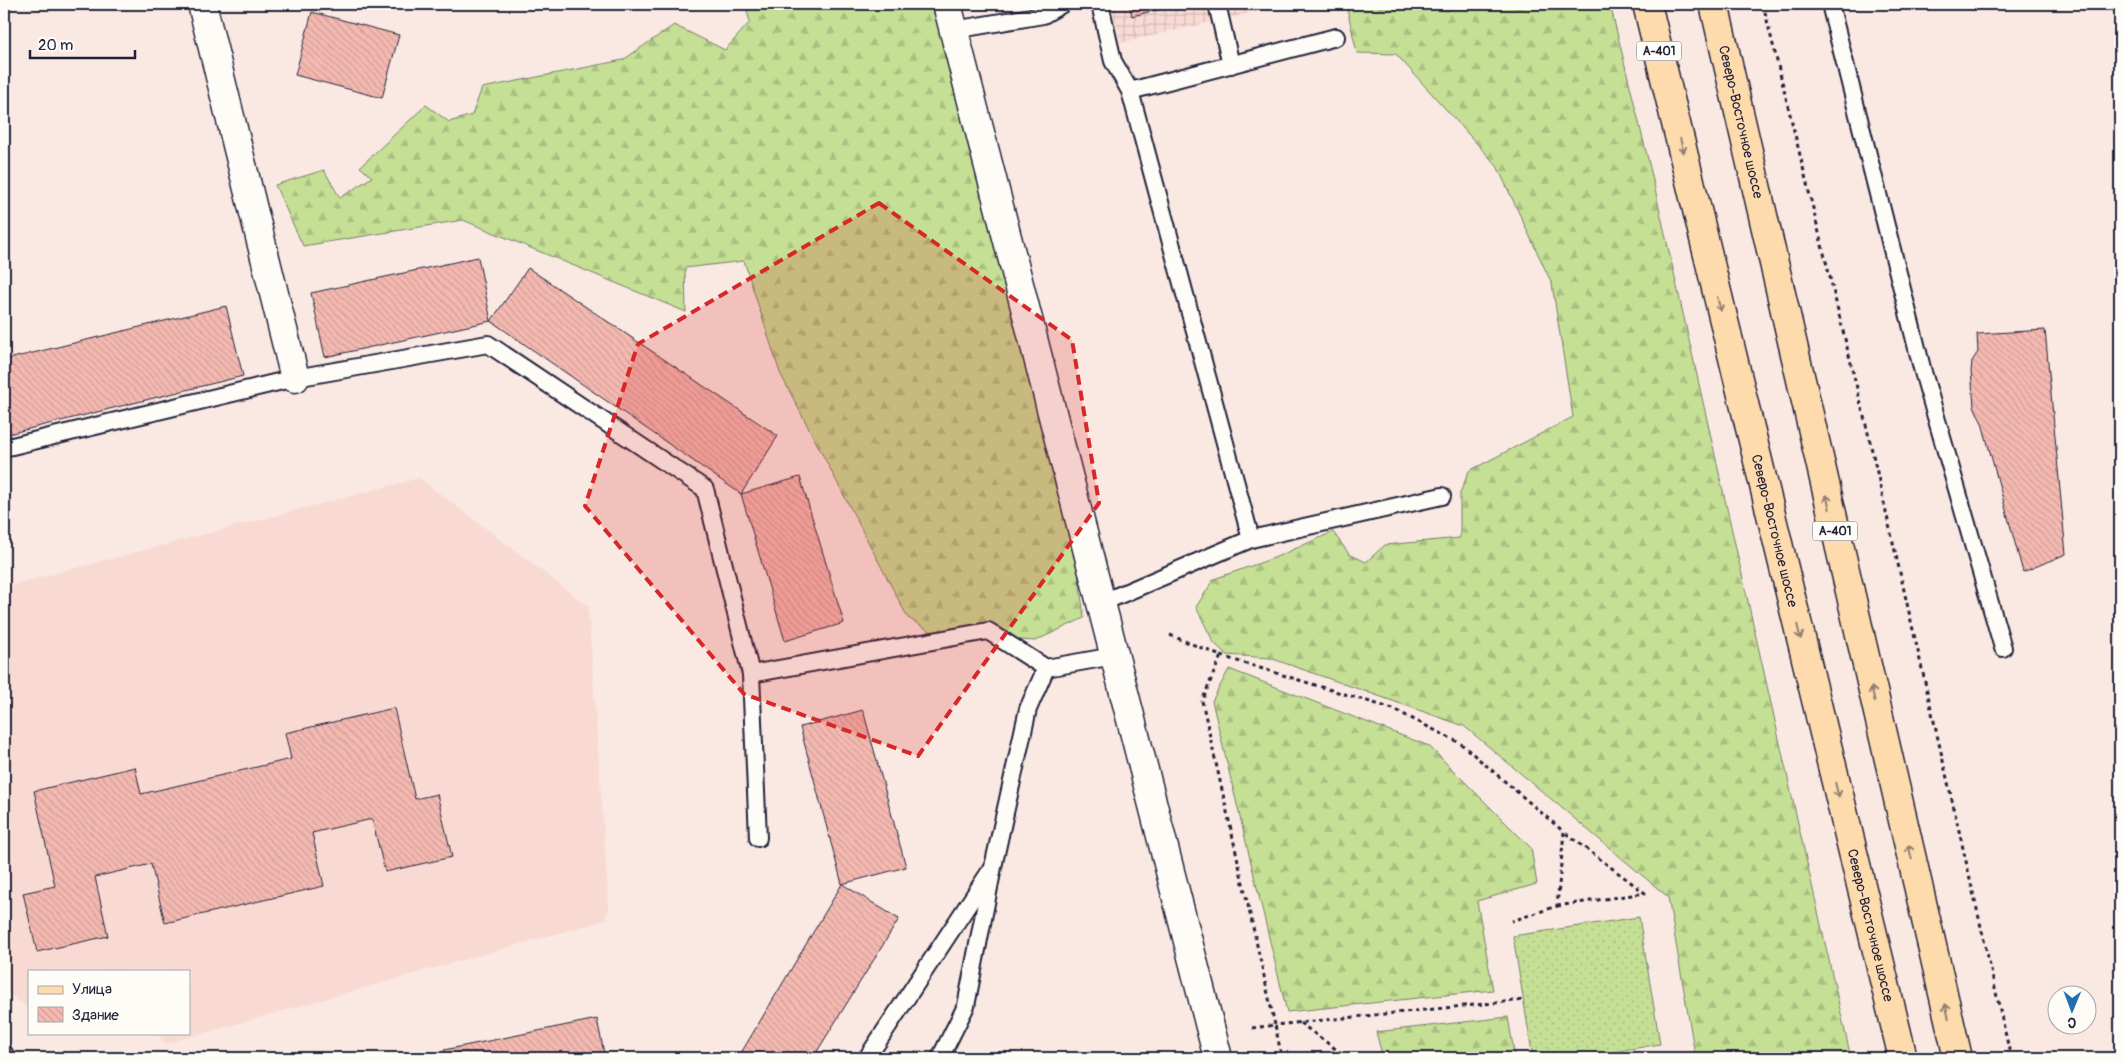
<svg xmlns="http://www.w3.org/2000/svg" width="2124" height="1062" viewBox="0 0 2124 1062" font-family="Pangolin,sans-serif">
<defs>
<pattern id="industrial-grid" width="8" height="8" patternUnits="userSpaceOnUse" patternTransform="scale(1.25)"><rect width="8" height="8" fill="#f8dad3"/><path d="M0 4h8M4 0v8" fill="none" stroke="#d4bbb6"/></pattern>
<pattern id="grass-dots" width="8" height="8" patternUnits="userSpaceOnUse" patternTransform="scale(1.25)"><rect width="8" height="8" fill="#c5df95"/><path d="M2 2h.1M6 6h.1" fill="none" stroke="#a9bf81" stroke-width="1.8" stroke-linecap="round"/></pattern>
<pattern id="forest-firs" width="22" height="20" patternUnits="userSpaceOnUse" patternTransform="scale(1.25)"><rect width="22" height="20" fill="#c5df95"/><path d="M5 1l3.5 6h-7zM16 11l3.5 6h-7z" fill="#a9bf81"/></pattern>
<pattern id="building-back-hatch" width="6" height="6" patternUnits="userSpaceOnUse" patternTransform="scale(1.25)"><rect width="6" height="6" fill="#f4b9b1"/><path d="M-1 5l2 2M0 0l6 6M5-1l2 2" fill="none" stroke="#d19f99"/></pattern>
</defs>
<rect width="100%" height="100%" fill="#fae8e2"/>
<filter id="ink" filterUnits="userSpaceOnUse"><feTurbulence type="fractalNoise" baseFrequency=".02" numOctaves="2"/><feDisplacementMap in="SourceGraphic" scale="10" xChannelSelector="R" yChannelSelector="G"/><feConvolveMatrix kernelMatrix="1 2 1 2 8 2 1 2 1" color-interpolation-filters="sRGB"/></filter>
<g filter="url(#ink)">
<path fill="#f8dad3" d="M419,478L588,606L609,909L605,920L165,1044L157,1033H189V971H29V1009L4,990V587Z"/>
<path fill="url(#industrial-grid)" d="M1111,4H1288L1121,43Z"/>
<path fill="url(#grass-dots)" stroke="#748068" d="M1639,917L1660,1044L1579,1058H1533L1513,936Z"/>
<g fill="url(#forest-firs)" stroke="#748068">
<path d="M745,4H934L1077,563L1084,618L1035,641L935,634L908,618L780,373L744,261L685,268L686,312L463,220L303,246L275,185L324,170L340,198L372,177L360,167L426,105L449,122L472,115L482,88L623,60L674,25L725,50L750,22Z"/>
<path d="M1346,4H1414L1447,11L1466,4H1610L1652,176L1851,1058H1690L1695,1055L1668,897L1464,726L1270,658L1227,655L1214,643L1196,607L1214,579L1274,558L1333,532L1349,554L1366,562L1385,545L1460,538V493L1469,471L1573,417L1552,284L1497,166L1396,54L1357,53Z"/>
<path d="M1229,669L1429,746L1531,848L1537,884L1477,901L1493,990L1287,1012L1212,701Z"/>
<path d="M1508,1017L1515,1058H1383L1376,1032Z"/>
</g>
<g fill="url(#building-back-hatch)" stroke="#22223b">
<path d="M1129,4H1181L1132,16Z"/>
<path d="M312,12L399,35L382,98L295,75Z"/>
<path d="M478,257L491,321L325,357L311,293Z"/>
<path d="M528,268L778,436L741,494L491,321Z"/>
<path d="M226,306L243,376L4,435V360Z"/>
<path d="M2045,330L2066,554L2023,572L1982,423L1974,406L1971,371L1972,361L1978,352L1977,334Z"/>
<path d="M800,477L844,623L785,641L741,494Z"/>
<path d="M394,708L415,799L437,794L452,857L385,872L372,819L312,833L324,886L165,923L151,864L95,877L108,936L37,952L23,893L55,886L34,791L135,767L141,794L291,759L285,733Z"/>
<path d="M863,710L906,867L842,884L800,727Z"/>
<path d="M842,884L899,919L813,1058H738Z"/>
<path d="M597,1019L605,1058H446L444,1050Z"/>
</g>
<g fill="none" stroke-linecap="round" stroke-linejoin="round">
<g stroke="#22223b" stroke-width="20">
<g id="service">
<path d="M1100,4L1113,61L1130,91L1251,539"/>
<path d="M1217,4L1231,65"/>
<path d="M1830,4L1923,372L2003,648"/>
<path d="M954,30L1043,15L1062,4"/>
<path d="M1130,91L1336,37"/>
<path d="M4,448L295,378L488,344L705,489L751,674L988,631L1046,668"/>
<path d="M1101,603L1251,539L1442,496"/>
<path d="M751,674L758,838"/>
<path d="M4,1053L6,1058"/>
<path d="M867,1058L989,873"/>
<path d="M940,1058L966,1006L993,867L1028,709L1046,668L1114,656"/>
</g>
</g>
<g stroke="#22223b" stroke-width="31">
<g id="minor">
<path d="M202,4L295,378"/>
<path d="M947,4L1218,1058"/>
</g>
</g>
<g stroke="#22223b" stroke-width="31">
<g id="primary">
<path id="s1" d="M1647,4L1903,1058"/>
<path id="s2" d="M1714,4L1958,1058"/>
</g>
</g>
<g stroke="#22223b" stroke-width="3" stroke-dasharray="4 4" stroke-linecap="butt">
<path d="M1763,4L1868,433L2011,1058"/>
<path d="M1170,635L1221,656L1202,701L1275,1025L1524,1000"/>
<path d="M1221,656L1393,709L1460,743L1564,832L1557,906L1512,921"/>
<path d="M1557,906L1645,893L1564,832"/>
<path d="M1300,1023L1348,1058"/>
<path d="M1252,1028L1275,1025L1282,1058"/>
</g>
<use href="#service" stroke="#fdfcf7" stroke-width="16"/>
<use href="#minor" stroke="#fdfcf7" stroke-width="28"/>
<use href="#primary" stroke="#fedbac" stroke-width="28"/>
</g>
<defs><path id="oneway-shaft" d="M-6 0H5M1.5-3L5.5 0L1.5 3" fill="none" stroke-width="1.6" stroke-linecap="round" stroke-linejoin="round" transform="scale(1.25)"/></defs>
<g stroke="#907e74">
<use href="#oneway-shaft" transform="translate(1682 146) rotate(77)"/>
<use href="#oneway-shaft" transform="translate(1719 304) rotate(76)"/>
<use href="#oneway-shaft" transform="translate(1828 502) rotate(-103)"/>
<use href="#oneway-shaft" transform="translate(1799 632) rotate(76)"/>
<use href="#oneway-shaft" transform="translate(1873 694) rotate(-103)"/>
<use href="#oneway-shaft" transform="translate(1837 790) rotate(76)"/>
<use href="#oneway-shaft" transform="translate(1910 852) rotate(-103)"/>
<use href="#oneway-shaft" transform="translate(1947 1011) rotate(-103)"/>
</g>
</g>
<path fill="#d62828" fill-opacity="0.2" stroke="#d62828" stroke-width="4" stroke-dasharray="10 6" stroke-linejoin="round" d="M879,203L1072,340L1099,503L918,756L744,694L585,506L638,344Z"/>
<g text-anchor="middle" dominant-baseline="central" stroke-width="4.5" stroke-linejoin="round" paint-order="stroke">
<g fill="#fdfcf7" stroke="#646373" stroke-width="1">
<rect x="1636.5" y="41.5" width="45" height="19" rx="4"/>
<rect x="1812.5" y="521.5" width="45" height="19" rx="4"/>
</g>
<g font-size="12" font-weight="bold" fill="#22223b">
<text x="1659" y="51">А-401</text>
<text x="1835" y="531">А-401</text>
</g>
<g font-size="14" fill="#22223b" stroke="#fdfcf7">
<text stroke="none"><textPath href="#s2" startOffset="121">Северо-Восточное шоссе</textPath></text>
<text stroke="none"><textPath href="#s1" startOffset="542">Северо-Восточное шоссе</textPath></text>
<text stroke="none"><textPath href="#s1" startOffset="948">Северо-Восточное шоссе</textPath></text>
</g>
</g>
<rect width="2124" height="1062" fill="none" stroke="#fdfcf7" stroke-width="20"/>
<rect x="10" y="10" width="2104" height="1042" fill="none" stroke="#22223b" stroke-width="2" filter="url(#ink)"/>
<rect x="28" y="970" width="162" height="65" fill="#fdfcf7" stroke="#a5a5ac"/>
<rect x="38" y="986" width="25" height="8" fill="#fedbac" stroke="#a5a5ac"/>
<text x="72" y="994" font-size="15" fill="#22223b">Улица</text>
<rect x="38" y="1007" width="25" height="15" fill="url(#building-back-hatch)" stroke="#a5a5ac"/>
<text x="72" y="1020" font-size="15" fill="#22223b">Здание</text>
<g transform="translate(2072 1010) rotate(181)"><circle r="24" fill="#fdfcf7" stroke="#a5a5ac"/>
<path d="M0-4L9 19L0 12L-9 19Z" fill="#1f6fb2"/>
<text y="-8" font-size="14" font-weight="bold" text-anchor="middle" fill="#22223b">С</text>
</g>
<path d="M30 50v8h105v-8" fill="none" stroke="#22223b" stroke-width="2.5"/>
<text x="38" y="50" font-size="15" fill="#22223b" stroke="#fdfcf7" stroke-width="4" paint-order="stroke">20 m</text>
</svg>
